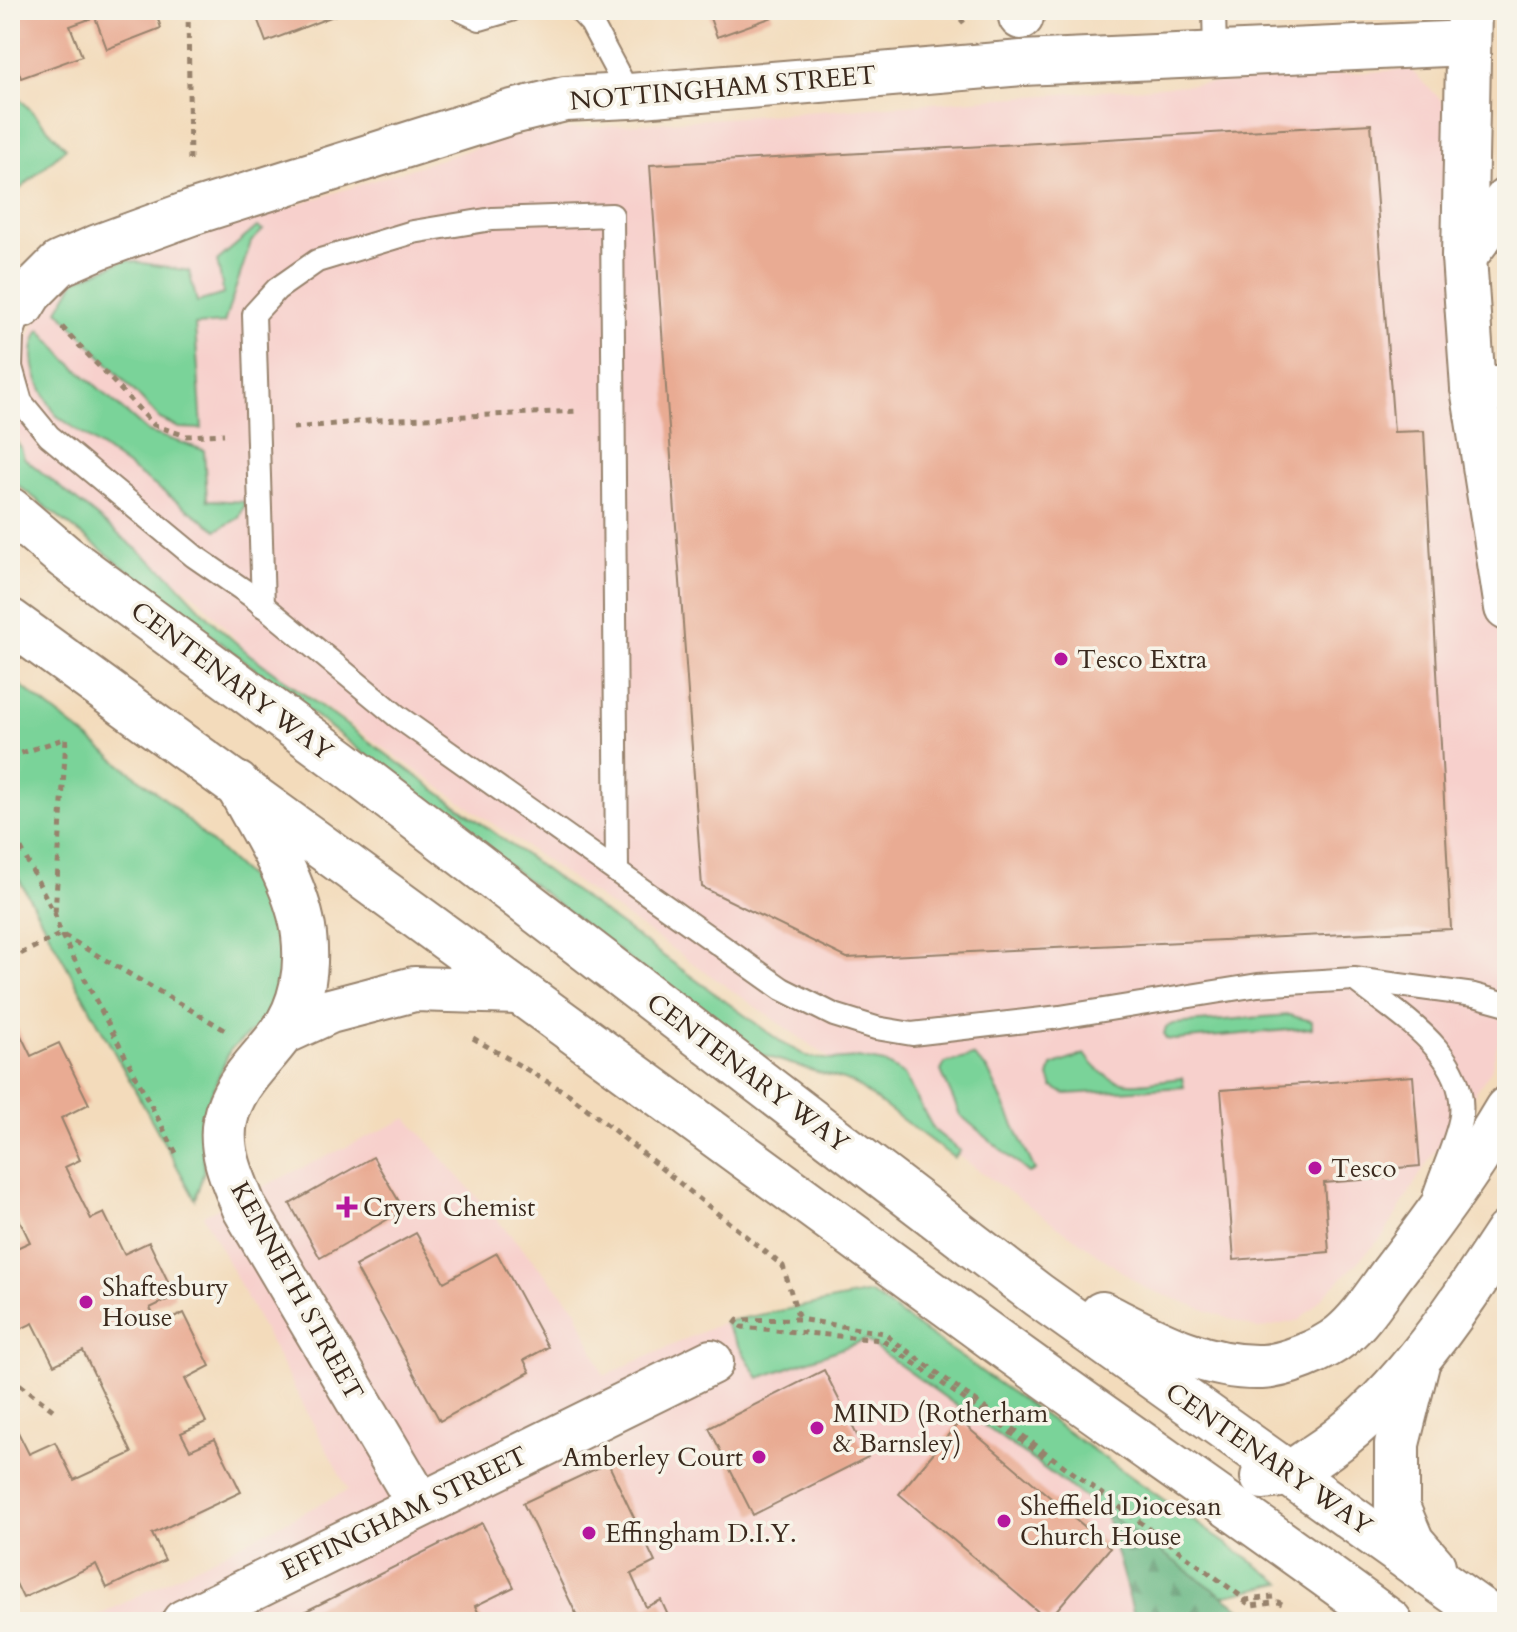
<svg xmlns="http://www.w3.org/2000/svg" width="1517" height="1632" viewBox="0 0 1517 1632" font-family="Cardo,serif">
<defs>
<pattern id="forest-firs" width="22" height="20" patternUnits="userSpaceOnUse" patternTransform="scale(2)"><rect width="22" height="20" fill="#63b581"/><path d="M5 1l3.5 6h-7zM16 11l3.5 6h-7z" fill="#539369"/></pattern>
</defs>
<rect width="100%" height="100%" fill="#f7f3e8"/>
<filter id="ink" filterUnits="userSpaceOnUse"><feTurbulence type="fractalNoise" baseFrequency=".0125" numOctaves="2"/><feDisplacementMap in="SourceGraphic" scale="16" xChannelSelector="R" yChannelSelector="G"/><feConvolveMatrix kernelMatrix="1 2 1 2 8 2 1 2 1" color-interpolation-filters="sRGB"/></filter>
<filter id="wash" filterUnits="userSpaceOnUse"><feTurbulence type="fractalNoise" baseFrequency=".006" numOctaves="4" result="noise"/><feDisplacementMap in="SourceGraphic" scale="32" xChannelSelector="R" yChannelSelector="G"/><feGaussianBlur stdDeviation="1.8" result="paint"/><feColorMatrix in="noise" values="0 0 0 0 0 0 0 0 0 0 0 0 0 0 0 0 0 1.4 0 .05"/><feComposite in="paint" operator="in"/></filter>
<g filter="url(#wash)">
<rect width="100%" height="100%" fill="#f3dbbb"/>
<g fill="#f7d0cc">
<path d="M1410,69L1444,103L1452,147L1507,691V1008L1491,1070L1430,1158L1384,1235L1300,1320L1258,1329L1145,1288L974,1167L832,1060L249,654L200,600L24,458L10,404V373L56,281L526,132Z"/>
<path d="M407,1118L576,1309L604,1376L724,1322L759,1377L865,1340L1105,1512L1136,1622H86L348,1490L203,1215Z"/>
</g>
<g fill="#7ad399" stroke="#5a7e5c" stroke-width="2">
<path d="M10,88L66,148L20,189L10,193Z"/>
<path d="M257,227L263,230L251,242L224,323L195,325L202,429L179,428L160,419L58,310L76,280L125,260L189,271L197,302L224,294L217,261Z"/>
<path d="M40,329L67,360L148,432L204,450L207,500L246,502L239,518L217,530L56,415C40,390 23,358 40,329Z"/>
<path d="M10,434L21,448L24,458L170,576L217,626L249,654L784,1044L808,1057L832,1060L858,1058L884,1063L904,1075L934,1130L960,1151L954,1158L853,1083L746,1050L10,479Z"/>
<path d="M10,677L165,799L267,895L284,937L286,985L268,1017L230,1050L212,1092L202,1124L204,1171L195,1199L10,863Z"/>
<path d="M1289,1015L1312,1021V1028L1175,1040L1166,1039L1164,1034L1166,1027L1173,1024Z"/>
<path d="M1085,1054C1113,1095 1138,1082 1182,1078L1184,1087L1065,1094L1053,1087L1049,1077L1052,1066Z"/>
<path d="M973,1056L988,1070L1035,1170L1029,1173L960,1115L941,1071L945,1063Z"/>
<path d="M870,1293L1282,1583L1222,1596L865,1340L759,1378L724,1322Z"/>
</g>
<path fill="url(#forest-firs)" stroke="#4f7050" stroke-width="2" d="M1105,1512L1254,1618L1244,1622H1136Z"/>
<g id="blocks">
<g fill="#e9ab93">
<path d="M10,10H155L161,28L107,49L95,17L70,26L82,56L21,78L10,48Z"/>
<path d="M254,10H349L266,42Z"/>
<path d="M707,10H770L773,17L717,37Z"/>
<path d="M1371,124L1394,432L1424,431L1451,929L847,958L702,887L650,165Z"/>
<path d="M10,1013L31,1056L59,1043L89,1104L61,1118L80,1160L65,1167L91,1219L104,1213L124,1254L149,1242L175,1296L150,1308L158,1325L184,1313L210,1366L185,1379L206,1422L181,1433L190,1450L215,1439L241,1492L152,1534L165,1560L107,1588L96,1564L23,1598L10,1571V1431L16,1428L29,1454L55,1442L74,1480L132,1453L83,1351L54,1365L33,1323L10,1334V1251L30,1242L10,1200Z"/>
<path d="M1413,1076L1420,1166L1386,1169V1178L1324,1183L1329,1252L1234,1260L1221,1090Z"/>
<path d="M373,1157L404,1210L320,1258L290,1204Z"/>
<path d="M416,1233L444,1282L497,1253L548,1347L524,1360L530,1372L440,1421L355,1266Z"/>
<path d="M824,1370L868,1457L753,1515L709,1428Z"/>
<path d="M960,1421L1110,1548L1048,1620L899,1494Z"/>
<path d="M608,1463L655,1562L631,1574L646,1607L661,1600L671,1622H580L523,1503Z"/>
<path d="M482,1523L514,1587L475,1606L483,1622H284Z"/>
</g>
</g>
</g>
<g filter="url(#ink)">
<use href="#blocks" fill-opacity="0" stroke="#97826c" stroke-width="2"/>
<g fill="none" stroke-linecap="round" stroke-linejoin="round">
<g stroke="#97826c" stroke-width="26">
<g id="service">
<path d="M461,10L480,19L511,10"/>
<path d="M579,10L591,23L630,96"/>
<path d="M1214,10L1215,53"/>
<path d="M22,306L12,336L11,367L21,402L49,436L194,556L252,596L397,716L782,989L834,1015L876,1028L912,1034L1060,1017L1258,985L1354,979L1474,995L1507,1004"/>
<path d="M263,606L254,314L277,289L317,261L413,232L492,219L612,215L617,872"/>
<path d="M1355,980C1397,1014 1468,1054 1461,1116C1458,1137 1442,1172 1435,1193"/>
</g>
</g>
<g stroke="#97826c" stroke-width="48">
<g id="minor">
<path d="M1021,10V17"/>
<path d="M1464,257L1507,200"/>
<path d="M22,306L30,293L59,264L98,247L191,213L508,113L565,99L630,96L1022,63L1468,43"/>
<path d="M1473,388H1507"/>
<path d="M237,784C261,829 298,884 304,935C308,969 302,1006 281,1034C260,1063 232,1084 225,1121C219,1151 234,1182 245,1209L420,1505"/>
<path d="M282,1033L330,1011L414,989L519,992"/>
<path d="M184,1622L711,1362"/>
</g>
</g>
<g stroke="#97826c" stroke-width="48">
<g id="primary">
<path d="M1469,10L1464,257L1473,388L1507,608"/>
<path d="M10,510L65,557L341,761L1038,1295L1497,1622"/>
<path d="M10,621C337,856 660,1096 986,1333C1120,1431 1257,1523 1390,1622"/>
<path d="M1102,1314C1152,1339 1204,1369 1262,1367C1285,1366 1324,1350 1341,1336C1361,1320 1377,1294 1392,1274C1433,1221 1473,1167 1507,1109"/>
<path d="M1417,1364L1397,1444V1507L1412,1542L1433,1566"/>
<path d="M1263,1477C1271,1476 1281,1476 1288,1473C1297,1470 1306,1462 1314,1457C1395,1405 1455,1312 1507,1233"/>
</g>
</g>
<g stroke="#97826c" stroke-width="5" stroke-dasharray="6 6" stroke-linecap="butt">
<path d="M188,10L190,164"/>
<path d="M953,10L964,23"/>
<path d="M10,230L14,243"/>
<path d="M62,327L154,425L186,436L224,434"/>
<path d="M293,428L378,420L579,411"/>
<path d="M10,757L66,738L55,914"/>
<path d="M10,827L55,915L61,934L176,1153"/>
<path d="M10,959L61,934L225,1030"/>
<path d="M473,1038L570,1095L783,1266L799,1319"/>
<path d="M735,1324L738,1320L799,1319L883,1333L1246,1600L1273,1597"/>
<path d="M741,1329L742,1327L882,1340L1050,1461"/>
<path d="M10,1377L53,1410"/>
<path d="M1243,1600L1252,1606L1278,1602L1282,1604"/>
</g>
<use href="#service" stroke="#fff" stroke-width="22"/>
<use href="#minor" stroke="#fff" stroke-width="44"/>
<use href="#primary" stroke="#fff" stroke-width="44"/>
</g>
</g>
<g fill="#b5179e" stroke="#f7f3e8" stroke-width="3">
<circle cx="1061" cy="659" r="8"/>
<circle cx="1315" cy="1168" r="8"/>
<path d="M343 1195h8v8h8v8h-8v8h-8v-8h-8v-8h8z"/>
<circle cx="86" cy="1302" r="8"/>
<circle cx="817" cy="1428" r="8"/>
<circle cx="759" cy="1457" r="8"/>
<circle cx="1004" cy="1521" r="8"/>
<circle cx="589" cy="1533" r="8"/>
</g>
<g text-anchor="middle" dominant-baseline="central" stroke-width="7" stroke-linejoin="round" paint-order="stroke">
<g font-size="26" fill="#3b2a1e" stroke="#f7f3e8">
<text transform="translate(723 88) rotate(-5)">NOTTINGHAM STREET</text>
<text transform="translate(232 681) rotate(37)">CENTENARY WAY</text>
<text transform="translate(748 1073) rotate(37)">CENTENARY WAY</text>
<text transform="translate(297 1291) rotate(61)">KENNETH STREET</text>
<text transform="translate(1269 1459) rotate(35)">CENTENARY WAY</text>
<text transform="translate(404 1513) rotate(-26)">EFFINGHAM STREET</text>
</g>
<g font-size="26" fill="#3b2a1e" stroke="#f7f3e8" text-anchor="start">
<text x="1077" y="659">Tesco Extra</text>
<text x="1331" y="1168">Tesco</text>
<text x="363" y="1207">Cryers Chemist</text>
<text x="102" y="1287">Shaftesbury<tspan x="102" dy="30">House</tspan></text>
<text x="833" y="1413">MIND (Rotherham<tspan x="833" dy="30">&amp; Barnsley)</tspan></text>
<text x="743" y="1457" text-anchor="end">Amberley Court</text>
<text x="1020" y="1506">Sheffield Diocesan<tspan x="1020" dy="30">Church House</tspan></text>
<text x="605" y="1533">Effingham D.I.Y.</text>
</g>
</g>
<rect width="1517" height="1632" fill="none" stroke="#f7f3e8" stroke-width="40"/>
</svg>
